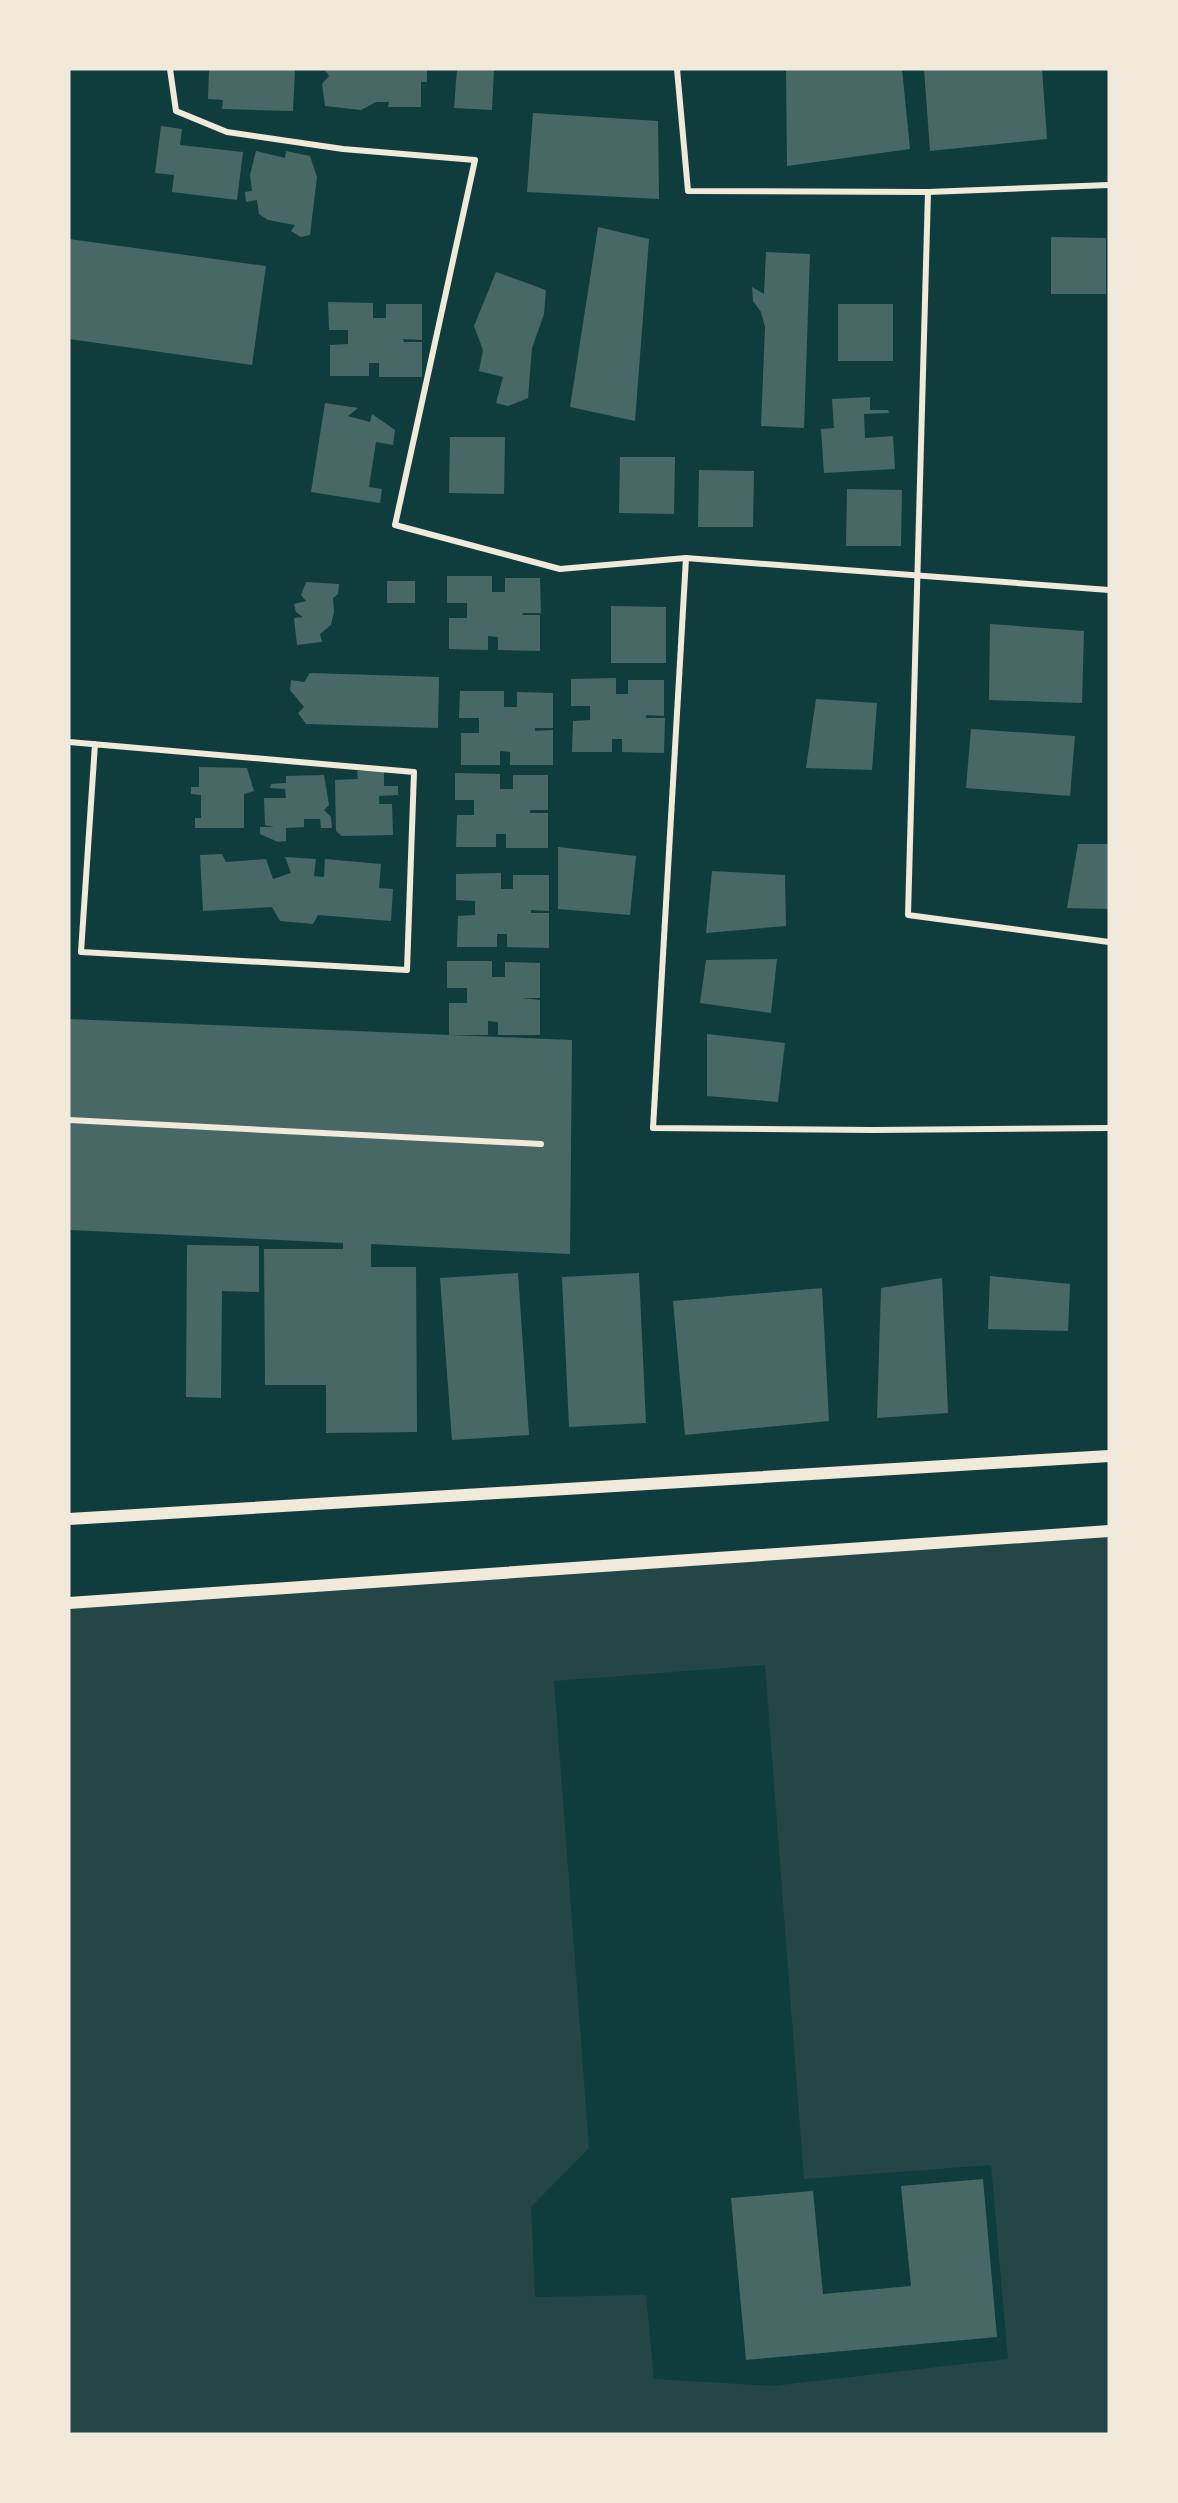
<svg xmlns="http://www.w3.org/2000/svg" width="1178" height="2503" viewBox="0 0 1178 2503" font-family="Overpass,sans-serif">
<rect width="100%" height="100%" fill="#0f3d3e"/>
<path fill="#244646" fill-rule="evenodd" d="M1109,1531V2434H69V1602ZM765,1665L804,2179L991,2165L1008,2359L772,2386L654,2379L646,2295L535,2297L531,2207L589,2148L554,1681Z"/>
<g fill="#486865">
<path d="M209,69H295L293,111L222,109L223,100L208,99Z"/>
<path d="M324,69H427V82H421V107H388L389,102H376L361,110L325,106L322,84L329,76Z"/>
<path d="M457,69H494L492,110L454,108Z"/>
<path d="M786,69H902L910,149L787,166Z"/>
<path d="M924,69H1042L1047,139L930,151Z"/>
<path d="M533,113L658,121L659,199L527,192Z"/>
<path d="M161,126L182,129L180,145L243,152L237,200L172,192L174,175L155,173Z"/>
<path d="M256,151L285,158L286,151L310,156L317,177L310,235L301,237L291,231L295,225L268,220L259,214L257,200L246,202L245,192L252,191L250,175Z"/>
<path d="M598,227L649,239L635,421L570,407Z"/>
<path d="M1051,237L1106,238V294H1051Z"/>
<path d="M69,239L266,266L252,365L69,339Z"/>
<path d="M766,252L810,254L804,428L761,426L765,327L761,312L753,301L752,287L764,294Z"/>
<path d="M496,272L546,290L544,314L532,348L528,398L508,406L496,403L503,377L479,371L483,350L474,326Z"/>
<path d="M328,302L373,303V318H386V304H422V340L403,339L404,342H422V377H379V363H369V376H330V345L348,344V330H329Z"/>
<rect x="838" y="304" width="55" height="57"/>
<path d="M870,397V410H888L889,413L864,414L865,438L893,436L895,469L824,473L821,429L834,428L832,399Z"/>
<path d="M325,403L358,408L348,416L370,422L372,414L395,430L393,445L376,442L369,487L382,489L380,503L311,492Z"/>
<path d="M450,437H505L504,494L449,493Z"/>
<path d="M620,457H675L674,514L619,513Z"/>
<path d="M699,470L754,471L753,527H698Z"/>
<path d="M847,489L902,490L901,546H846Z"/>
<path d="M447,576H492V592H505V578H540L541,613H523L522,615H540V651L498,650V637L488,636V650L449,649V618H467V603H447Z"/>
<rect x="387" y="581" width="28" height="22"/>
<path d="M306,582L339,584L338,594L333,598L334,612L331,625L320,634L322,642L297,645L294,618L303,617L296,612L294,604L306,601L301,595Z"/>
<path d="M611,606L666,607V663H611Z"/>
<path d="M990,624L1084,631L1082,703L989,700Z"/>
<path d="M310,673L439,677L438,728L306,724L298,713L304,707L290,690L291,680L304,682Z"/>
<path d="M616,678V694H628V680H664V716L646,715V718H665L664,753L622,752V739H612V752H572L573,721L590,720V706H571V679Z"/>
<path d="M460,691H504V707H517V692L553,693V728H535V731L553,730V765H510V752L500,751V765H461V733H479V718H459Z"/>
<path d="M816,699L877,703L872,770L806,768Z"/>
<path d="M971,729L1075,736L1070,796L966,788Z"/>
<path d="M199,767L247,768L254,791L244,794V828H195V818H201V795L191,794V787H199Z"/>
<path d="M384,770V786H398V795L379,796V804H392L393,835L342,836L336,831L335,780L358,779L357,771Z"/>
<path d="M455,773L500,774V789H513V775H548V810H530V813H548V848H506V834H496V847H456L457,815H474V800H455Z"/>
<path d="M324,775L329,805L324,810L331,817L332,828H321L320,819H304V827L286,828V841L278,842L260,834V827H274L265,825L264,798H286L285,789L270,788L271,784L286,783V776Z"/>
<path d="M1078,844H1109V909L1067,908Z"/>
<path d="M558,847L636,856L630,915L558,909Z"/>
<path d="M222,854L226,862L266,859L273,879L291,873L285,857L316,859L314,876L324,877L325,859L381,864L379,888L393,889L391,921L318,915L313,924L280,921L272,907L203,911L200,855Z"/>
<path d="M712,871L785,875L786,926L706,933Z"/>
<path d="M501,873V889H513V875H549V911L531,910V913H549V948L507,947V934H497V947H457L458,916L475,915V901L456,900V874Z"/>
<path d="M777,959L771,1013L700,1003L706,960Z"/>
<path d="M447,961H492V977H505V962L540,963V998H522L540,1000V1035H498V1022L488,1021V1035H449V1003H467V988H447Z"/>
<path d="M69,1019L572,1040L570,1254L371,1244V1267H416L417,1432L326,1433V1385H265L264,1249H343V1243L69,1230Z"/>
<path d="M707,1034L785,1043L778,1102L707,1096Z"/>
<path d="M187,1245L259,1246V1292L222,1291L221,1398L186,1397Z"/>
<path d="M518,1273L529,1435L452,1440L440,1278Z"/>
<path d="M639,1273L646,1423L569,1427L562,1277Z"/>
<path d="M990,1276L1070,1284L1068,1331L988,1329Z"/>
<path d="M942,1278L948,1413L877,1418L881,1288Z"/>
<path d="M822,1288L829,1421L685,1435L673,1301Z"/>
<path d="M983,2179L997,2337L746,2360L731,2198L813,2191L823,2294L911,2286L901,2186Z"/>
</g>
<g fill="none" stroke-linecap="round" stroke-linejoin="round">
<g stroke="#f1e9da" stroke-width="6">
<path d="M170,69L176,111L227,132L343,149L475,160L395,525L560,569L686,558"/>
<path d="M677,69L688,191L928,192L1109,185"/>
<path d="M928,192L908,915L1109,942"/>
<path d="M1109,590L686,558L653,1128L873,1130L1109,1128"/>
<path d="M69,742L414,772L407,970L81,952L95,744"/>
<path d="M69,1120L541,1144"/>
</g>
<g stroke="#f1e9da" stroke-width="12">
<path d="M69,1519L1109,1456"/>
<path d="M69,1603L1109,1531"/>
</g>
</g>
<rect width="1178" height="2503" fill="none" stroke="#f1e9da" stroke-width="141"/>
</svg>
